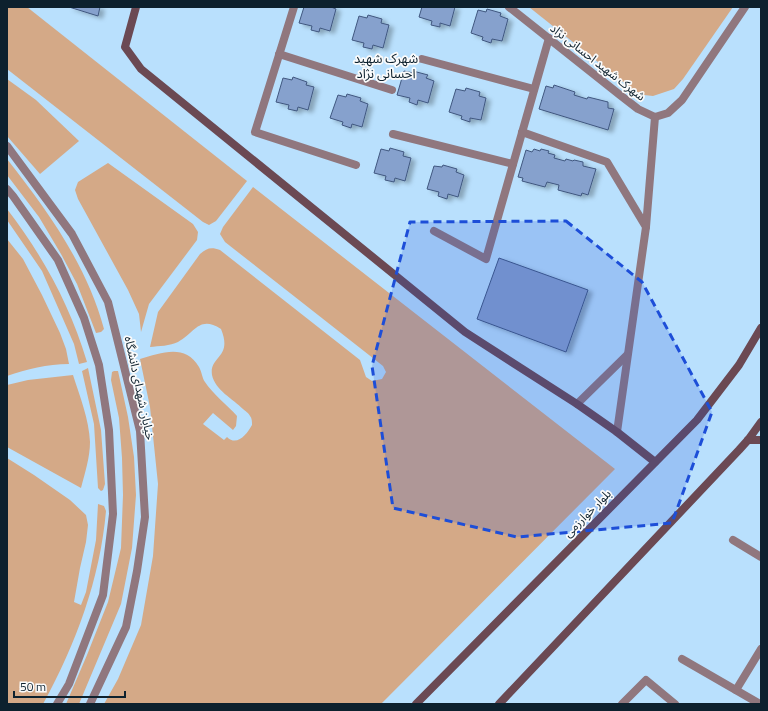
<svg xmlns="http://www.w3.org/2000/svg" width="768" height="711" viewBox="0 0 768 711" font-family="'Titillium Web','Noto Sans Arabic',sans-serif">
<defs>
<filter id="shadow"><feDropShadow dx="4.5" dy="2.5" stdDeviation="2" flood-color="#0004"/></filter>
</defs>
<rect width="100%" height="100%" fill="#b9e0fd"/>
<g fill="#d4a987">
<path d="M7,7H27L247,181L216,221L209,225L203,222L7,69Z"/>
<path d="M529,7H733L683,79L674,89L653,96L644,95L633,90Z"/>
<path d="M7,79L36,100L79,141L40,174L7,136Z"/>
<path d="M7,159C47,210 87,265 104,329L101,332L96,333L77,284L61,254L39,217L7,175Z"/>
<path d="M108,163L193,224L198,232L197,240L149,304L141,332L139,314L128,290L78,199L75,190L78,182Z"/>
<path d="M253,187L615,469L381,704H104L118,679L141,625L153,556L158,484L150,407L140,359C161,353 185,343 199,367C202,372 202,378 205,382C212,393 228,406 237,416L236,426L233,430L213,413L203,424L224,440L227,437C237,447 247,434 252,425C252,422 252,418 250,416C249,413 245,411 243,409C233,399 215,390 212,375C209,356 233,358 221,329C199,315 195,333 178,342C170,346 159,346 150,347L158,312L200,254C207,248 211,247 220,250L360,360L366,377L372,381L382,379L386,372L383,366L225,242L220,234L223,227Z"/>
<path d="M7,209C43,256 70,305 87,362L79,364L74,344L42,271L7,220Z"/>
<path d="M7,239L23,259L42,295L60,333L66,349L69,364C47,364 27,369 7,376Z"/>
<path d="M88,368L101,430L105,484L103,490L101,491L98,488L94,424L82,371Z"/>
<path d="M114,371H118L128,417L134,457L136,495L132,548L121,604L79,704H66L87,655L108,602L121,548L123,495L122,458L119,418L111,380L112,372Z"/>
<path d="M73,375C80,397 89,419 90,442C90,457 85,473 81,488L7,447V385L28,380Z"/>
<path d="M7,458L34,475L70,500L86,515L88,525L86,542L80,568L74,602L81,605L86,592L96,540L98,504L104,506L106,511C100,579 76,644 43,704H7Z"/>
</g>
<g fill="#86a1cd" stroke="#40577f" filter="url(#shadow)">
<path d="M69,7H100L98,16Z"/>
<path d="M304,7H331L336,9L330,31L320,28L319,32L311,30L312,26L299,23Z"/>
<path d="M422,7H455L450,26L440,23V27L431,25L432,21L419,17Z"/>
<path d="M487,9L501,13L500,16L508,19L502,41L492,39L491,43L482,40L483,37L471,33L478,10L486,12Z"/>
<path d="M368,15L382,19L381,23L389,25L383,48L373,45L372,49L363,47L364,43L352,40L359,16L367,18Z"/>
<path d="M404,71L413,73V71L428,75L426,78L434,81L428,103L418,100L417,105L409,102L410,98L397,95Z"/>
<path d="M293,77L307,82L306,85L314,87L308,110L298,107L297,111L288,109L289,105L276,102L283,78L292,80Z"/>
<path d="M554,85L575,92L574,95L587,99L588,97L608,102V108L614,109L608,130L539,109L546,86L553,88Z"/>
<path d="M466,88L480,92L479,96L486,98L481,120L470,118V122L461,119L462,116L449,112L456,89L465,91Z"/>
<path d="M347,94L361,98L360,101L368,104L362,127L352,124L351,128L342,125L343,122L330,118L338,95L346,97Z"/>
<path d="M390,148L404,152L403,156L411,158L405,181L395,178L394,182L385,180L386,176L374,173L381,149L389,151Z"/>
<path d="M534,149L540,151L541,149L549,151L548,153L555,155L554,158L565,161L566,159L573,161L574,160L583,162V166L596,169L588,195L582,193L581,196L558,190L559,185L547,182L545,187L522,181L523,178L518,177L526,150L532,152Z"/>
<path d="M443,165L457,169L456,172L464,175L458,197L448,194L447,199L438,196L439,192L427,189L434,166L442,167Z"/>
<path d="M499,258L588,290L566,352L477,319Z"/>
</g>
<g fill="none" stroke-linecap="round" stroke-linejoin="round">
<g stroke="#90777e" stroke-width="8">
<path d="M7,146L72,234L108,302L140,431L145,517L137,571L126,627L90,704"/>
<path d="M7,189L13,196L58,260L84,318L99,365L109,430L113,514L103,595L69,684L57,704"/>
</g>
<g stroke="#90777e" stroke-width="8">
<path d="M294,7L255,132L356,165"/>
<path d="M509,7L620,95L638,109L655,117L668,113L682,100L745,7"/>
<path d="M279,54L392,90"/>
<path d="M422,59L534,89"/>
<path d="M522,132L607,162L646,227L617,432"/>
<path d="M393,134L513,164"/>
<path d="M646,227L655,117"/>
<path d="M434,231L486,259L549,38"/>
<path d="M577,404L627,355"/>
<path d="M733,540L761,557"/>
<path d="M682,659L760,704"/>
<path d="M736,690L761,649"/>
<path d="M622,704L646,680L675,704"/>
</g>
<g stroke="#6b4953" stroke-width="8">
<path d="M136,7L125,47L141,69L465,332L577,404L617,432L655,462"/>
<path d="M748,440H761"/>
<path d="M416,704L697,420L739,365L761,328"/>
<path d="M499,704L739,450L748,440L761,422"/>
</g>
</g>
<path fill="#1d4ed8" fill-opacity="0.2" stroke="#1d4ed8" stroke-width="3" stroke-dasharray="8 5" stroke-linejoin="round" d="M566,221L642,282L712,412L672,523L517,537L393,508L372,366L410,222Z"/>
<g text-anchor="middle" dominant-baseline="central" stroke-width="3.5" stroke-linejoin="round" paint-order="stroke">
<g font-size="12" fill="#0d212e" stroke="#fbfbfb">
<text transform="translate(598 62) rotate(38)">شهرک شهید احسانی نژاد</text>
<text transform="translate(140 388) rotate(78)">خیابان شهدای دانشگاه</text>
<text transform="translate(587 513) rotate(-45)">بلوار خوارزمی</text>
</g>
<g font-size="13" fill="#0d212e" stroke="#fbfbfb">
<text x="386" y="58">شهرک شهید<tspan x="386" dy="15">احسانی نژاد</tspan></text>
</g>
</g>
<rect width="768" height="711" fill="none" stroke="#0d212e" stroke-width="16"/>
<path d="M14 691v6h111v-6" fill="none" stroke="#0d212e" stroke-width="2"/>
<text x="20" y="691" font-size="12" fill="#0d212e" stroke="#fbfbfb" stroke-width="3" paint-order="stroke">50 m</text>
</svg>
